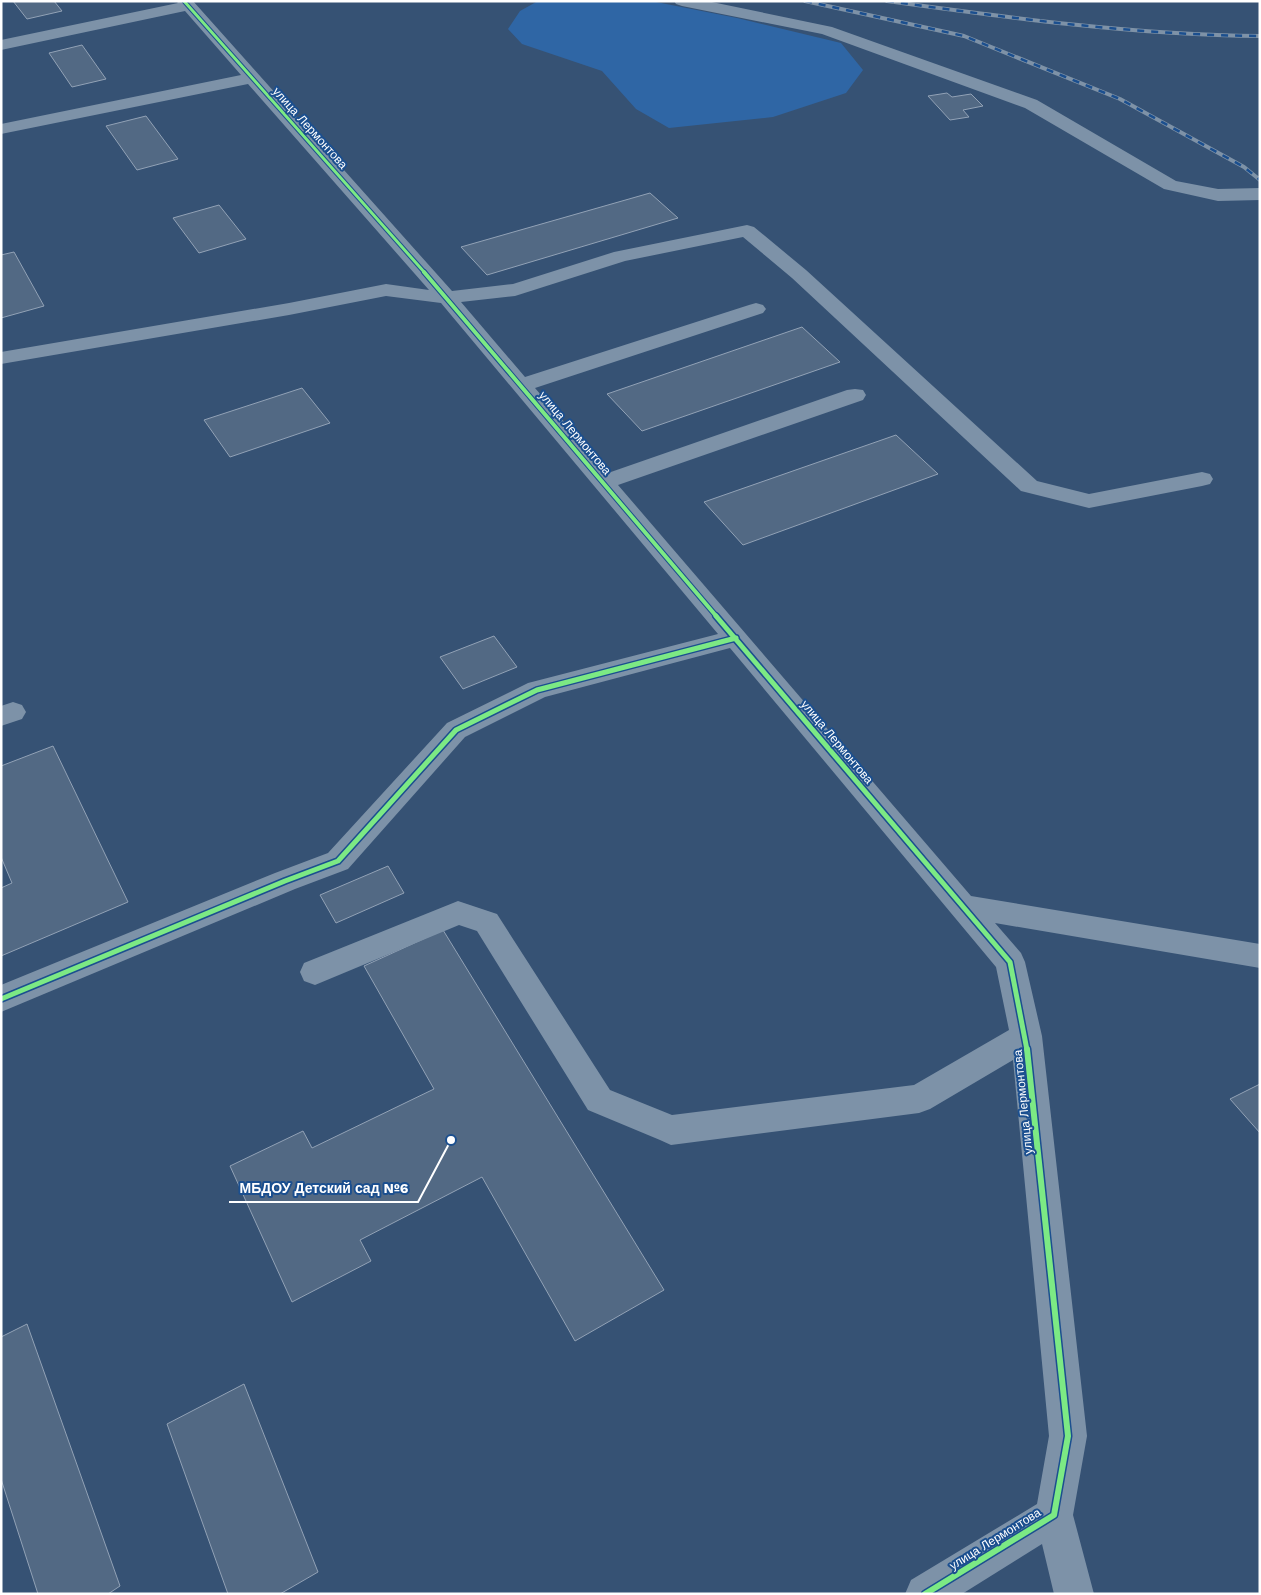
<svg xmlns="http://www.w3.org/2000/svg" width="1261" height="1595" viewBox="0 0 1261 1595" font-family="'Work Sans',sans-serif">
<rect width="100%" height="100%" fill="#365274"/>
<path fill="#2f66a5" d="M538,1H651L737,18L841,43L863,70L846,93L773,117L669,128L636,109L602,71L522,44L508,29L520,11Z"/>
<g fill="#526984" stroke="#92a2b6">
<path d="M13,1H54L62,11L27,19Z"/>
<path d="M82,45L106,79L72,87L49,53Z"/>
<path d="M947,93L952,97L971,94L983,106L963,110L969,117L950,120L928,96Z"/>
<path d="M146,116L178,159L137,170L106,126Z"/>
<path d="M650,193L678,218L487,275L461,247Z"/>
<path d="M219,205L246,239L199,253L173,218Z"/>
<path d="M14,252L44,306L1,318V255Z"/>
<path d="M802,327L840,362L642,431L607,394Z"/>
<path d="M302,388L330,423L230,457L204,420Z"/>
<path d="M896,435L938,474L743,545L704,502Z"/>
<path d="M494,636L517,667L463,689L440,657Z"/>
<path d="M53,746L128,902L1,956V888L12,883L1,857V766Z"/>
<path d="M388,866L404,893L336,923L320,895Z"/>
<path d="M443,930L664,1290L575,1341L482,1177L360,1240L371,1261L292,1302L230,1166L303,1131L312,1148L434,1089L364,966Z"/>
<path d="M1260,1084V1133L1230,1099Z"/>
<path d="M27,1324L120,1586L108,1594H38L1,1479V1337Z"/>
<path d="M244,1384L318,1572L280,1594H228L167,1424Z"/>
</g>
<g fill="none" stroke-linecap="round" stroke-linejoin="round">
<g fill="#7d92a8" fill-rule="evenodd">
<path d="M176,1H193L452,291L513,284L614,252L747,225L754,227L806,270L1037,481L1089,494L1202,472L1210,474L1213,479L1210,484L1202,486L1089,508L1021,491L792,278L743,237L625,261L515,296L461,302L525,377L749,305L756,303L763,305L766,309L763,313L535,388L608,473L847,390L855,389L863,390L866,395L863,400L618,485L971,896L1260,944V968L995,923L1021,953L1025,962L1042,1036L1087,1436L1073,1515L1094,1594H1054L1042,1544L962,1594H905L911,1580L1037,1504L1049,1436L1013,1060L930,1109L919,1113L671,1145L660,1140L588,1110L477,931L459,925L315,985L304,981L300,972L304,963L458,901L497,914L610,1090L672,1115L914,1085L1009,1030L996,967L730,648L545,697L465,737L348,869L295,889L1,1012V985L275,873L328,853L447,723L528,683L718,634L441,303L386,296L289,315L1,364V352L289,303L386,284L429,290L248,84L1,134V124L241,75L185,11L1,50V40L178,3Z"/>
<path d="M674,1H707L832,27L1037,100L1176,181L1218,189L1260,188V200L1218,201L1164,189L1025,108L822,34L682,6L676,4Z"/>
<path d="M13,702L22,705L26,712L22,719L1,726V706Z"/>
</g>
<g stroke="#7e92a7" stroke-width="4">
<g id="rail">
<path d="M805,1L964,36L1120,99L1244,167L1260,180"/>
<path d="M887,1C1011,18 1135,35 1260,36"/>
</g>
</g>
<use href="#rail" stroke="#1b4f8f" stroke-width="2.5" stroke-dasharray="7" stroke-linecap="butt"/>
<g stroke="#1b4f8f" stroke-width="5">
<path id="cycleway-far3" d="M184,1L425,273"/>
</g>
<g stroke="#1b4f8f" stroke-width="6">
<path id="cycleway-far2" d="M424,272L717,617"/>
</g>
<g stroke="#1b4f8f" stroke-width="8">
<g id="cycleway-far1">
<path d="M716,616L1010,962L1027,1050"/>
<path d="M1,999L285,881L338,861L456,730L537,690L736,638"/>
</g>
</g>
<g stroke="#1b4f8f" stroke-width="9">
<path id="cycleway" d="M925,1594L1054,1515L1068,1436L1027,1049"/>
</g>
<use href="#cycleway-far3" stroke="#7ce984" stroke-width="3"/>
<use href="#cycleway-far2" stroke="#7ce984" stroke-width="4"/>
<use href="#cycleway-far1" stroke="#7ce984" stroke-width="5"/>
<use href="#cycleway" stroke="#7ce984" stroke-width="6"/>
</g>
<g text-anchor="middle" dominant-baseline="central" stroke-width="4" stroke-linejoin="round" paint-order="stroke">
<g font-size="12" fill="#fff" stroke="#1b4f8f">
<text transform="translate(310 128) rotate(48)">улица Лермонтова</text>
<text transform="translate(575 433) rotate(50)">улица Лермонтова</text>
<text transform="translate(837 742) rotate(50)">улица Лермонтова</text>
<text transform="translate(1023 1102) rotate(-96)">улица Лермонтова</text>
<text transform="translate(995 1539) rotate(-32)">улица Лермонтова</text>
</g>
</g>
<path fill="none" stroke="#fff" stroke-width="2" d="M451 1140L418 1202H229"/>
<circle fill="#fff" stroke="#1b4f8f" stroke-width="2" cx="451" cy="1140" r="5"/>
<g font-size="14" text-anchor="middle" font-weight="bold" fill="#fff" stroke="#1b4f8f" stroke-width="4" stroke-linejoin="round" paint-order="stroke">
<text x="324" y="1193">МБДОУ Детский сад №6</text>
</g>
<rect width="1261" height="1595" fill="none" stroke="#ffffff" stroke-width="5"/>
</svg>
